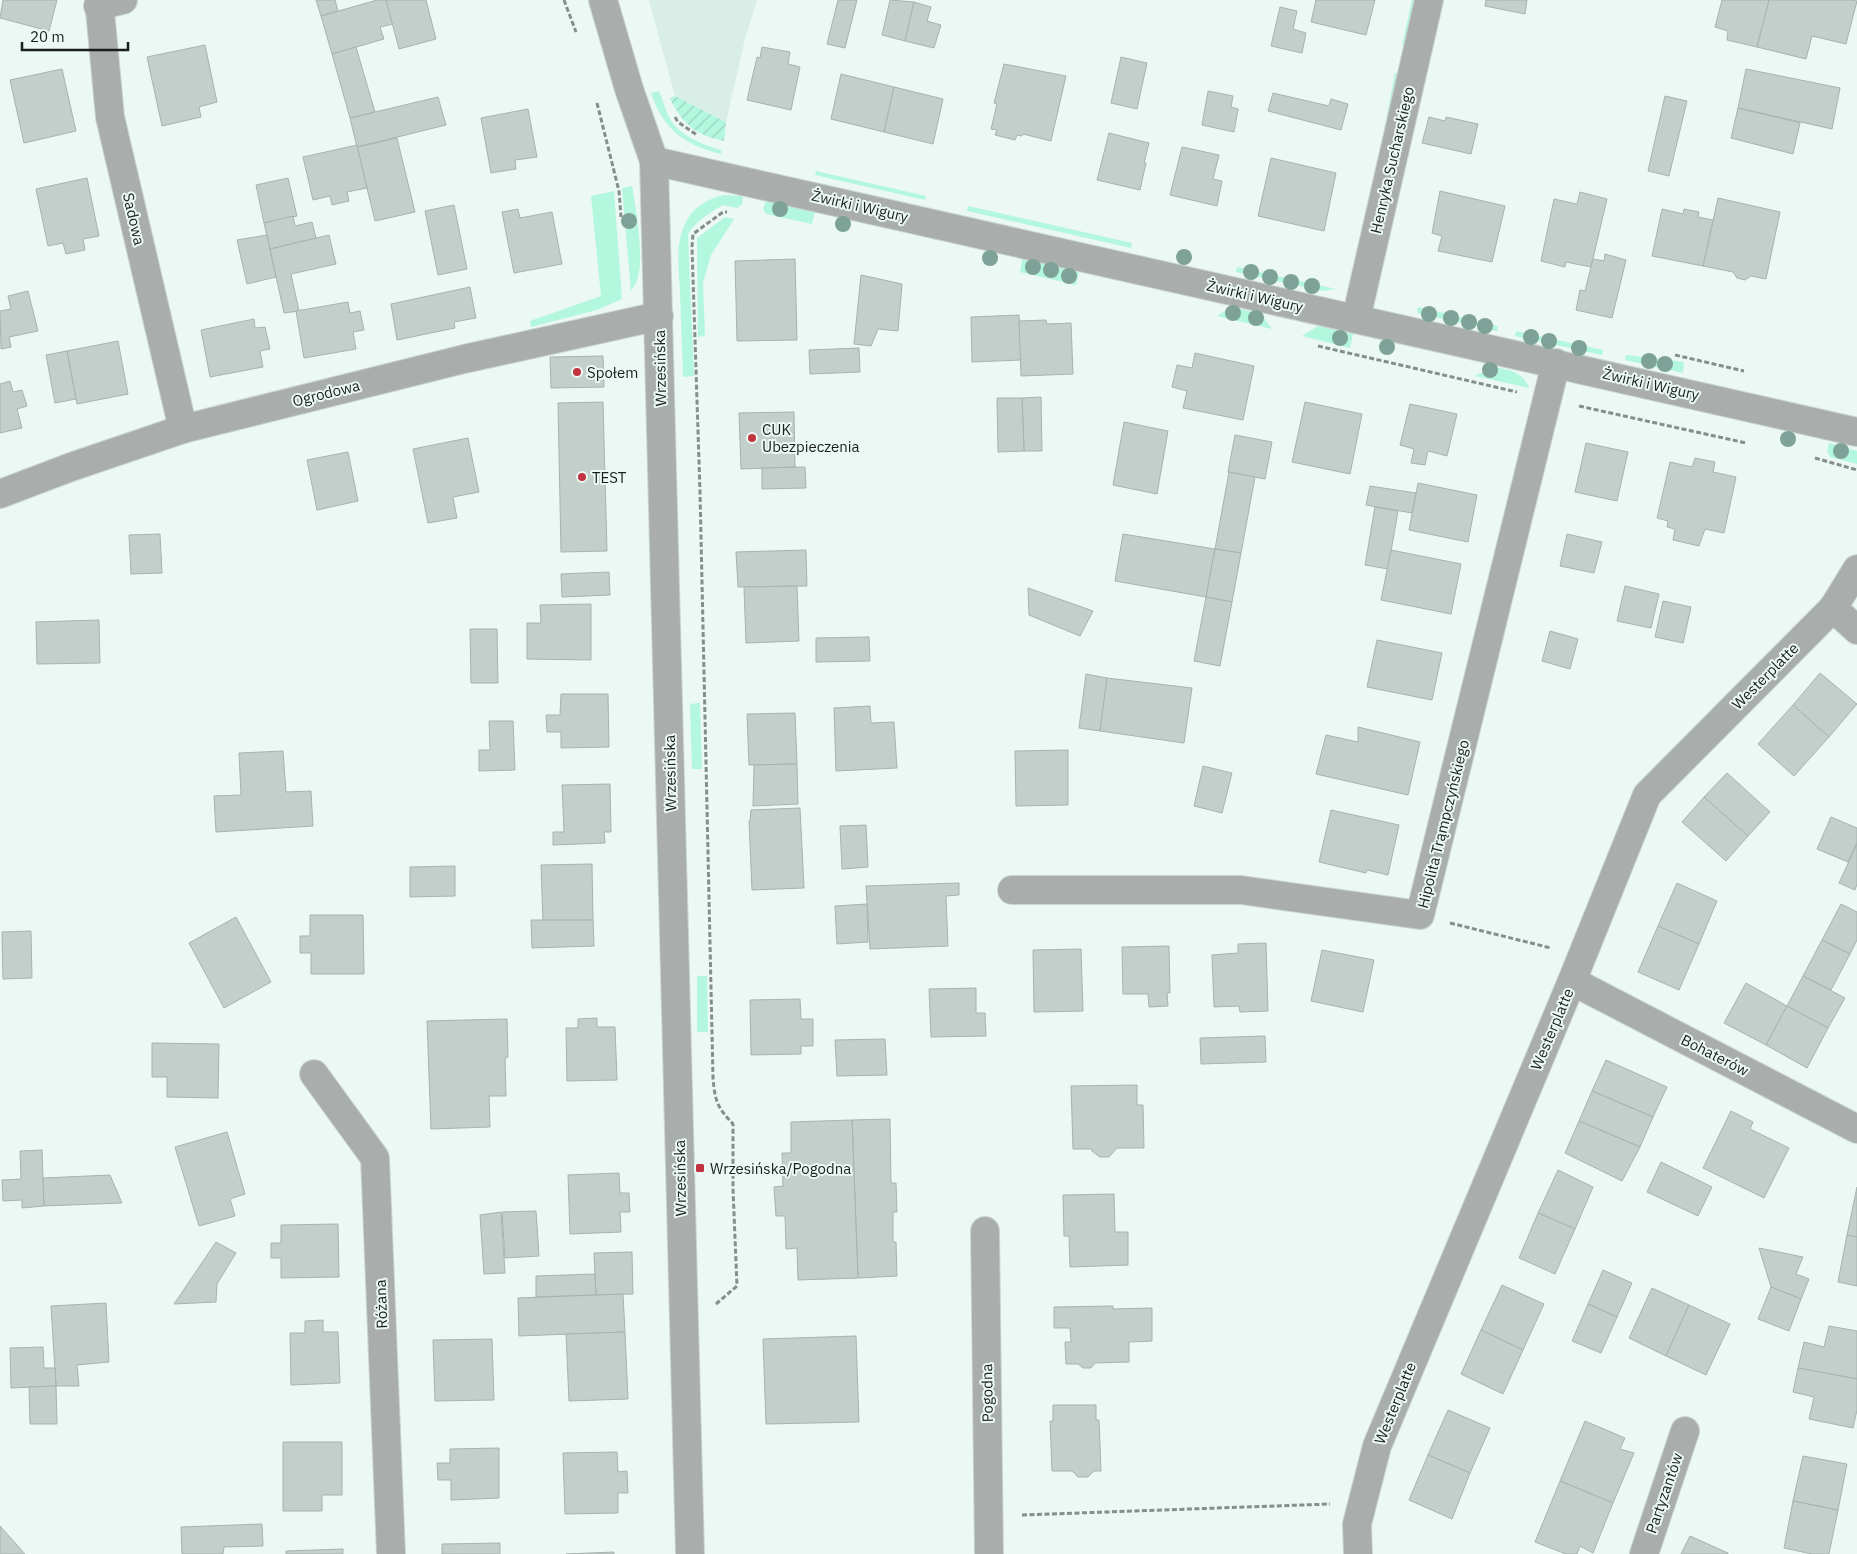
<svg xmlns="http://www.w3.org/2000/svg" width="1857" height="1554" viewBox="0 0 1857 1554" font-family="'IBM Plex Sans',sans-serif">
<defs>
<pattern id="garden-furrows" width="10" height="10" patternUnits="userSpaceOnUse" patternTransform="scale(1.25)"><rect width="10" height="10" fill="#b4f7df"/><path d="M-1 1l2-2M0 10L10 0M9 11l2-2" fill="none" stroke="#9ad3bf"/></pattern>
</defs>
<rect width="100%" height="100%" fill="#ebf8f3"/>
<path fill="#d9eee6" d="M649,0H757L745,39L726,122L675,96Z"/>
<g fill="#b4f7df">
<path d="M1412,0H1421L1410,47L1402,45Z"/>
<path d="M1395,73L1403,74L1377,167Z"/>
<path d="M659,91C663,100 665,109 669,117C679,136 702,144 721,150V154C684,145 663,129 651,93Z"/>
<path d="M816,171L926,196L925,200L815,175Z"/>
<path d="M632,186C636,209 644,255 638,277C637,282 634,286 631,291L622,188Z"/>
<path d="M614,191L622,299L597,310L531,327L530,321L601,296L591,196Z"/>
<path d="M723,195L743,196L742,204L737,208L723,205C711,212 693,223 688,235L694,376L683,377C682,349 681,320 680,292C679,271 675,244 685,224C692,208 707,199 723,195Z"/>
<path d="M766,201L815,212L812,224L766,214L763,209Z"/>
<path d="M968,206L1132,243L1131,248L967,211Z"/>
<path d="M725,217L734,219L711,255L703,283L705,336L698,337L697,238Z"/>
<path d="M1022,259L1079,272L1076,285L1020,272Z"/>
<path d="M1237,267L1336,289L1322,291L1236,272Z"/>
<path d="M1232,307L1261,314L1272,329L1217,316Z"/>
<path d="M1418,307L1498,326L1497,331L1417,313Z"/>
<path d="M1318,326L1353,334L1350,348L1302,336Z"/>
<path d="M1516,331L1603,350L1602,355L1515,336Z"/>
<path d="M1626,355L1684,362L1683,373L1625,360Z"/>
<path d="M1493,367C1507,369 1524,372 1529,388L1475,376Z"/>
<path d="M1829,443L1857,451V464L1830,457L1827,451Z"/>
<path d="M700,703L702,769H692L690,704Z"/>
<path d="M697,976H707L708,1032H697Z"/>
</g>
<path fill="url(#garden-furrows)" d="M675,96L726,122L724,141C695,135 682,124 670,98Z"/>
<g fill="#c2cfca" stroke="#a7b3ae">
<path d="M3,0H57L49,31L0,18Z"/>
<path d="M316,0H335L338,11L321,16Z"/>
<path d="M377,0H386L393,24L380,27L384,39L332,54L321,16Z"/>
<path d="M386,0H426L436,39L399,49Z"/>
<path d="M838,0H857L845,48L827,44Z"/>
<path d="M890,0L914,2L905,41L882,35Z"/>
<path d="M1316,0H1375L1366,35L1311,22Z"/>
<path d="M1486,0H1527L1525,14L1485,6Z"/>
<path d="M1722,0H1769L1757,47L1727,40L1728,31L1715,27Z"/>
<path d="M1769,0H1851L1857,1L1846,44L1812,36L1806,59L1757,47Z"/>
<path d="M914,2L931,7L927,21L941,25L934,48L905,41Z"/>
<path d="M1280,7L1297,11L1293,29L1306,33L1302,53L1271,46Z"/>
<path d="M205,45L217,102L199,107L201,117L162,126L147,57Z"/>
<path d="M356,47L375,112L350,118L332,54Z"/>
<path d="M762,47L790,52L788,64L800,67L791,110L747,100L757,57L760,58Z"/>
<path d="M1121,57L1147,63L1137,109L1111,103Z"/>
<path d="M1004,64L1066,76L1051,141L1023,134L1022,136L1017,135L1015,140L995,135L997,130L991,129L997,104L994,103Z"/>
<path d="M62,69L76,131L24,143L10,80Z"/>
<path d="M1746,69L1840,88L1832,129L1738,108Z"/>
<path d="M841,74L894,87L884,132L831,119Z"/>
<path d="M894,87L943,99L933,144L884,132Z"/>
<path d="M1208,91L1233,96L1231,107L1238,109L1234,132L1202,125Z"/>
<path d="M1273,93L1329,106L1331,99L1348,104L1341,130L1268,111Z"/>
<path d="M1665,96L1687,101L1669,176L1648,171Z"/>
<path d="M438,97L446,125L357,147L350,118Z"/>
<path d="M1738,108L1800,123L1793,154L1731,138Z"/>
<path d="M528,109L537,157L515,160L516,169L491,173L481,118Z"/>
<path d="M1429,117L1445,121L1446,117L1478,124L1471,154L1422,143Z"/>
<path d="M1109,133L1149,143L1144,163H1146L1140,190L1097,180Z"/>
<path d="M397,138L415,212L375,221L357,147Z"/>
<path d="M357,145L367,188L347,192L349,201L332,205L330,196L313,200L303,157Z"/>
<path d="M1182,147L1219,155L1213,179L1222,181L1217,206L1170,195Z"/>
<path d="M1271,158L1336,173L1324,231L1258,216Z"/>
<path d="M87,178L99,236L83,239L85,250L66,254L63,243L48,246L36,189Z"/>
<path d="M288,178L297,216L264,223L256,185Z"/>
<path d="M1440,191L1505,206L1492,262L1438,251L1442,236L1432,233Z"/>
<path d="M1580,192L1607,199L1591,267L1566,262L1565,267L1541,261L1554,199L1577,204Z"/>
<path d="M1718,198L1780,212L1766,279L1751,276L1745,280L1737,278L1733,272L1703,266Z"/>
<path d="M454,205L467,269L438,275L425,211Z"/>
<path d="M518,209L520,218L552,212L562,264L514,273L502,212Z"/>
<path d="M1662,209L1683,214L1684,209L1699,212L1698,217L1713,220L1703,266L1652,256Z"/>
<path d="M293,216L295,226L312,222L316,238L270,249L264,223Z"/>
<path d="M267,235L276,277L247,284L237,240Z"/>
<path d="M329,235L336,264L291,274L299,311L284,313L270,249Z"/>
<path d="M1605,254L1626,260L1612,318L1576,310L1580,290L1585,291L1593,259L1604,261Z"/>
<path d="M795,259L797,340L737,341L735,261Z"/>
<path d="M861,275L902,284L898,331L878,329L871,346L854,344Z"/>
<path d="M470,287L476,318L454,322L455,328L397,340L391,304Z"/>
<path d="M28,291L38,331L9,337L11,347L1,349L0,311L11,309L8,296Z"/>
<path d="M348,302L350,313L360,311L364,330L353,332L356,349L304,358L296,311Z"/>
<path d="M1019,315L1021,360L972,362L971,317Z"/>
<path d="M254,319L255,328L265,327L270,349L260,351L263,367L210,377L201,330Z"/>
<path d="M1046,320L1047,324L1071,323L1073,374L1021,376L1019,321Z"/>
<path d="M118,341L128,394L77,404L67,351Z"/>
<path d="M859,348L860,372L810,374L809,350Z"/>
<path d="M67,351L76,399L55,403L46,355Z"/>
<path d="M1195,353L1254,366L1243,420L1183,408L1187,391L1172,387L1177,365L1192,368Z"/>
<path d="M603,356L604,387L551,388L550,357Z"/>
<path d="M10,381L13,392L22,390L27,406L17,409L22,428L0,433V384Z"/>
<path d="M1041,397L1042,451H1024L1022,398Z"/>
<path d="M997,398H1022L1024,451L998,452Z"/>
<path d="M603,402L607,551L561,552L558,403Z"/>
<path d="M1305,402L1362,414L1350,474L1292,462Z"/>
<path d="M1410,404L1457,414L1447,456L1428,451L1425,465L1411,463L1414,449L1400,445Z"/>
<path d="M794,412L795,467L741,469L739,413Z"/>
<path d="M1124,422L1168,431L1157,494L1113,485Z"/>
<path d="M1235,435L1272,442L1265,479L1228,472Z"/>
<path d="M468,438L479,492L453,497L457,518L428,523L413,449Z"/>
<path d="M1586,443L1628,452L1617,501L1575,492Z"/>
<path d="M348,452L358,501L317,510L307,460Z"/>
<path d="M1695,458L1715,462L1713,472L1736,477L1724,533L1705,529L1699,546L1673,540L1675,529L1667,527L1668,521L1657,518L1670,462L1692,467Z"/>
<path d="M805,467L806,488L762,489V468Z"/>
<path d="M1229,472L1255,477L1241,553L1215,549Z"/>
<path d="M1418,483L1477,495L1468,542L1409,530Z"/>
<path d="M1370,486L1416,493L1412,513L1366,505Z"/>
<path d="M1375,507L1398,511L1388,569L1365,565Z"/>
<path d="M160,534L162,573L131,574L129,535Z"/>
<path d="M1123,534L1215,549L1206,597L1115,581Z"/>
<path d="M1567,534L1602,542L1594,573L1560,566Z"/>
<path d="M1215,549L1241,553L1232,602L1206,597Z"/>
<path d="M806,550L807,586L738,587L736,552Z"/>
<path d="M1391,550L1461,564L1451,614L1381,600Z"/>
<path d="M609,572L610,595L562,597L561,574Z"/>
<path d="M797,586L799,641L746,643L744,587Z"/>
<path d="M1625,586L1659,594L1651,628L1617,621Z"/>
<path d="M1028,588L1093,611L1080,636L1029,615Z"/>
<path d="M1206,597L1232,602L1220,666L1194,661Z"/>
<path d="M1663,601L1691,607L1683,643L1655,637Z"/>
<path d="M591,604V660L527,659V623H541L540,605Z"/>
<path d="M99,620L100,663L37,664L36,622Z"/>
<path d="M470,629H497L498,683H471Z"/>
<path d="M1550,631L1578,639L1570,669L1542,661Z"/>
<path d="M869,637L870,661L816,662V638Z"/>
<path d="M1377,640L1442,653L1432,700L1367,687Z"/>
<path d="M1820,673L1857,704L1829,737L1793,705Z"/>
<path d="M1086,674L1107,678L1100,731L1079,728Z"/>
<path d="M1107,678L1192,688L1184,743L1100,731Z"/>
<path d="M561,694H608L609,747L561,748V732H547L546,715H560Z"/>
<path d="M1793,705L1829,737L1794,776L1758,744Z"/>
<path d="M870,706L871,723L894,722L897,768L836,771L834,708Z"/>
<path d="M795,713L797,764L749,765L747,714Z"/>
<path d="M489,721H513L515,770L479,771V750H490Z"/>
<path d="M1358,727L1420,742L1408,795L1316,774L1326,735L1358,742Z"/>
<path d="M1068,750V805L1016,806L1015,751Z"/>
<path d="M283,751L286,792L311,791L313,826L216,832L214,796L241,795L239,753Z"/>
<path d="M797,764L798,804L753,806L754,765Z"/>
<path d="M1203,766L1232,773L1222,813L1194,806Z"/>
<path d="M1727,773L1770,812L1748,836L1704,797Z"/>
<path d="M610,784L611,832H604L605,843L553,845V832H564L562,785Z"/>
<path d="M1704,797L1748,836L1726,861L1682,822Z"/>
<path d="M800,808L804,888L752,890L749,821H750L751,810Z"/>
<path d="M1331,810L1399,825L1388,875L1367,870L1366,873L1319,862Z"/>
<path d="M1831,817L1857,828V842L1848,862L1817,849Z"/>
<path d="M866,825L868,867L842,869L840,826Z"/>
<path d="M1857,844V884L1855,890L1839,883Z"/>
<path d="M592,864L593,920L543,922L541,865Z"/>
<path d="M455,866V896L410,897V867Z"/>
<path d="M959,883V895L946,896L948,946L870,949L866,886Z"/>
<path d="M1677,883L1717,901L1699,944L1658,926Z"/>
<path d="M867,904L868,942L837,944L835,906Z"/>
<path d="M1841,904L1857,912V940L1850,954L1822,940Z"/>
<path d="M310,915H363L364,974H311V953H300V936H310Z"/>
<path d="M236,917L271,982L224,1008L189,943Z"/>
<path d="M531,920H593L594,946L532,948Z"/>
<path d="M1658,926L1699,944L1679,990L1638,972Z"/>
<path d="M31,931L32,978L3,979L2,932Z"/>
<path d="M1822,940L1850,954L1831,990L1803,976Z"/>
<path d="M1266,943L1268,1011L1240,1012L1239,1006L1214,1007L1212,955L1238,953V944Z"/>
<path d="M1169,946L1170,993H1167L1168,1006L1149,1007L1148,994H1123L1122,947Z"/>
<path d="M1081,949L1083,1011L1034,1012L1033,950Z"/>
<path d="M1322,950L1374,960L1363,1012L1311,1001Z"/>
<path d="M1803,976L1845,998L1828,1028L1787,1006Z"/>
<path d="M1746,983L1787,1006L1766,1045L1724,1023Z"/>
<path d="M976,988V1013H985L986,1036L931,1037L929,989Z"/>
<path d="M800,999L801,1019H813V1046H801V1054L751,1055L750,1000Z"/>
<path d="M1787,1006L1828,1028L1807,1068L1766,1045Z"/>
<path d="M597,1018V1027H615L617,1080L567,1081L566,1028H578V1019Z"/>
<path d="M507,1019L508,1057L505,1058L506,1096H489L490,1127L431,1129L427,1021Z"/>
<path d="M1265,1036L1266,1062L1201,1064L1200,1038Z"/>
<path d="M885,1039L887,1075L837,1076L835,1040Z"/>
<path d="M152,1043L219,1044L218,1098L167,1097V1077H152Z"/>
<path d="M1606,1060L1667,1087L1653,1117L1592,1091Z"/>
<path d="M1137,1085V1105H1143L1144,1148H1117L1109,1157H1100L1092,1151V1149H1073L1071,1086Z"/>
<path d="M1592,1091L1653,1117L1640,1147L1579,1121Z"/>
<path d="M1731,1111L1753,1122L1750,1129L1789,1148L1764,1198L1703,1168Z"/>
<path d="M890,1119L891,1183H896L897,1212H893V1242H896L897,1276L858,1278L852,1120Z"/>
<path d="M852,1120L858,1278L798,1280L797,1248L786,1249L785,1216H776L774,1187L783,1186L782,1153H791V1122Z"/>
<path d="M1579,1121L1640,1147L1622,1181L1565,1153Z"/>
<path d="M227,1132L245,1194L230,1199L235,1216L199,1226L175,1147Z"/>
<path d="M42,1150L44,1206L22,1208V1200L3,1201L2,1180L21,1179L20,1151Z"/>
<path d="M1661,1162L1712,1187L1698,1216L1647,1192Z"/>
<path d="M1558,1170L1593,1187L1575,1229L1538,1213Z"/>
<path d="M619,1173L620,1193H629L630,1212H620L621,1232L570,1234L568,1175Z"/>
<path d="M110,1175L122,1203L44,1206L43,1178Z"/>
<path d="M1857,1187V1237L1847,1235Z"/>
<path d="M1114,1194L1115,1232H1128V1265L1070,1267L1069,1236H1064L1063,1195Z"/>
<path d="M536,1211L539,1256L505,1258L502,1212Z"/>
<path d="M501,1212L505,1273L484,1274L480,1215Z"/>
<path d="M1538,1213L1575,1229L1555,1274L1519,1258Z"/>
<path d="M338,1224L339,1277L281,1278V1258H271V1243H281V1225Z"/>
<path d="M1847,1235L1857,1237V1286L1838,1282Z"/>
<path d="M216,1242L236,1253L217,1284L216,1302L174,1304Z"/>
<path d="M1759,1248L1803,1257L1796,1274L1809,1279L1801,1299L1771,1287Z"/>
<path d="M632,1252L633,1294L596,1295L594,1253Z"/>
<path d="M1603,1270L1632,1283L1617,1317L1588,1304Z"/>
<path d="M595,1274L596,1295L536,1297V1276Z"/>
<path d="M1502,1285L1544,1304L1523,1350L1481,1330Z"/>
<path d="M1771,1287L1801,1299L1789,1331L1758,1319Z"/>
<path d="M1652,1288L1689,1305L1666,1356L1629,1338Z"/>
<path d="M623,1294L625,1332L519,1336L518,1298Z"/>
<path d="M106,1303L109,1362L77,1365L79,1386H56L51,1306Z"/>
<path d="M1588,1304L1617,1317L1601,1353L1572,1341Z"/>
<path d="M1689,1305L1730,1324L1706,1375L1666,1356Z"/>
<path d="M1113,1306V1309L1152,1308V1341L1129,1342V1362L1095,1363L1091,1368H1083L1078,1364H1066L1065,1342H1071L1070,1328H1054V1307Z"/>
<path d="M323,1320V1332H338L340,1383L291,1385L290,1333H305V1321Z"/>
<path d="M1829,1326L1857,1331V1379L1798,1368L1804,1342L1824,1347Z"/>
<path d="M1481,1330L1523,1350L1503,1394L1461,1374Z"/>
<path d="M625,1332L628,1399L569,1401L566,1334Z"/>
<path d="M856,1336L859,1422L766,1424L763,1339Z"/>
<path d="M492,1339L494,1400L435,1401L433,1340Z"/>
<path d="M43,1347L44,1368H55L56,1386L11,1388L10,1348Z"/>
<path d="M1798,1368L1857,1379V1410L1853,1428L1809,1419L1814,1397L1793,1392Z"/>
<path d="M56,1386L57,1424H30L29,1387Z"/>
<path d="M1053,1405H1096V1420H1099L1101,1471H1094L1088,1477H1078L1072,1471H1052L1050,1421H1053Z"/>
<path d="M1448,1410L1490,1428L1470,1473L1428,1455Z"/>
<path d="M1585,1421L1625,1438L1620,1449L1634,1453L1613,1503L1560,1481Z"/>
<path d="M283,1442H342V1495H322V1511H283Z"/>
<path d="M499,1448V1498L451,1500V1480H438L437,1463H450V1449Z"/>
<path d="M617,1452L618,1472L627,1471L628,1493H618V1513L565,1514L563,1453Z"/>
<path d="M1428,1455L1470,1473L1452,1519L1409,1500Z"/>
<path d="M1803,1456L1847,1464L1838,1510L1793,1501Z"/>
<path d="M1560,1481L1613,1503L1593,1553L1580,1546L1577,1554H1566L1535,1542Z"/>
<path d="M1793,1501L1838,1510L1829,1554H1812L1784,1548Z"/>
<path d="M262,1524L263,1546L224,1547L223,1554H182L181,1527Z"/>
<path d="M0,1526L25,1554H0Z"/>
<path d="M1690,1536L1728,1553V1554H1681Z"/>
<path d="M500,1543V1554H442V1544Z"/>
<path d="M343,1549V1554H286V1551Z"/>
<path d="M614,1552V1554H566Z"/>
</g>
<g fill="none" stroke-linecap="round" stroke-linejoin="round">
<g stroke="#cad5d1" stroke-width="30">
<g id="minor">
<path d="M99,0L110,117L183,429"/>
<path d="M603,0L629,89L654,161L690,1554"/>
<path d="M98,6L123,0"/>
<path d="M654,161L1857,432"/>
<path d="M1356,319L1429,0"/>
<path d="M0,494L71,467L183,429L464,359L659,316"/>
<path d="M1833,608L1857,630"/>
<path d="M1012,890H1241L1420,915L1556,363"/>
<path d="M1572,981L1857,1129"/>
<path d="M314,1074L375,1158L391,1554"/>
<path d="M985,1231L989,1554"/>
<path d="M1358,1554L1357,1524L1377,1446L1572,981L1647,795L1833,608L1857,569"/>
<path d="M1644,1554L1685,1431"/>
</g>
</g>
<g stroke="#858e8b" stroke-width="3" stroke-dasharray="5 2.5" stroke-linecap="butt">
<path d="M564,0L576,32"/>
<path d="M597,103L619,191L621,217"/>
<path d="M675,117L678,122L697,135"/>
<path d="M1318,346L1517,392"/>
<path d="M1675,355L1744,371"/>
<path d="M1579,406L1746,443"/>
<path d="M1815,458L1857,470"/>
<path d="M1450,923L1551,948"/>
<path d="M716,1304L737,1286L733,1189V1124C717,1107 715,1101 713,1078L700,492L692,247L693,234L723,212H727"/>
<path d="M1022,1515L1330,1504"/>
</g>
<use href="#minor" stroke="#a9aeac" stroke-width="28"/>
</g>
<g fill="#7ea297">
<circle cx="780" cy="209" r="8"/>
<circle cx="629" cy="221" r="8"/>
<circle cx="843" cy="224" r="8"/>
<circle cx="1184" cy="257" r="8"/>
<circle cx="990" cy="258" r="8"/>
<circle cx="1033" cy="267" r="8"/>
<circle cx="1051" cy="270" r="8"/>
<circle cx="1251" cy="272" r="8"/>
<circle cx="1069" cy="276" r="8"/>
<circle cx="1270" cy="277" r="8"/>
<circle cx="1291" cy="282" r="8"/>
<circle cx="1312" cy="286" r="8"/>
<circle cx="1233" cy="313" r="8"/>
<circle cx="1429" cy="314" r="8"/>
<circle cx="1256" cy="318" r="8"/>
<circle cx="1451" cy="318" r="8"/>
<circle cx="1469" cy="322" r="8"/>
<circle cx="1485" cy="326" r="8"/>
<circle cx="1531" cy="337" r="8"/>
<circle cx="1340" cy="338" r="8"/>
<circle cx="1549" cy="341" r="8"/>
<circle cx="1387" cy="347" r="8"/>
<circle cx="1579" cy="348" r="8"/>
<circle cx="1649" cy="361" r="8"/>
<circle cx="1665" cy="364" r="8"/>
<circle cx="1490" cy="370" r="8"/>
<circle cx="1788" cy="439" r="8"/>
<circle cx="1841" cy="451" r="8"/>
</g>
<g fill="#c23240" stroke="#ebf8f3" stroke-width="2">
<circle cx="577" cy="372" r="5"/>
<circle cx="752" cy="438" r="5"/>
<circle cx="582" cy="477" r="5"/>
<rect x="695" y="1163" width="10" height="10" rx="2.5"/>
</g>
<g text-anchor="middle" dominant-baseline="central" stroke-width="4" stroke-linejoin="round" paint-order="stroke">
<g font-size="15" fill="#1a1e1d" stroke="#ebf8f3">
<text transform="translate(1392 160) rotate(-77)">Henryka Sucharskiego</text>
<text transform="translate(860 206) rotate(13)">Żwirki i Wigury</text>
<text transform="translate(134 219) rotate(77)">Sadowa</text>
<text transform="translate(1255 296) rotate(13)">Żwirki i Wigury</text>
<text transform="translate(660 368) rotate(-91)">Wrzesińska</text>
<text transform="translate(1651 384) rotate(13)">Żwirki i Wigury</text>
<text transform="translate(326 393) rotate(-14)">Ogrodowa</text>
<text transform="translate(1765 676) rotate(-45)">Westerplatte</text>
<text transform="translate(670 773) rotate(-91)">Wrzesińska</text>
<text transform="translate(1443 824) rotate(-76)">Hipolita Trąmpczyńskiego</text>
<text transform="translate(1552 1029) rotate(-67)">Westerplatte</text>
<text transform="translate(1715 1055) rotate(27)">Bohaterów</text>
<text transform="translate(680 1178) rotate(-91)">Wrzesińska</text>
<text transform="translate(381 1304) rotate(-92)">Różana</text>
<text transform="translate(987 1393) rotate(-91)">Pogodna</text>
<text transform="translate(1395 1403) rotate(-68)">Westerplatte</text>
<text transform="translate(1664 1493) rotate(-71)">Partyzantów</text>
</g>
<g font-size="15" fill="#1a1e1d" stroke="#ebf8f3" text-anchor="start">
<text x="587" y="372">Społem</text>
<text x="762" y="429">CUK<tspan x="762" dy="17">Ubezpieczenia</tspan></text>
<text x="592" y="477">TEST</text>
<text x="710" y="1168">Wrzesińska/Pogodna</text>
</g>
</g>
<path d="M22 42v8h106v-8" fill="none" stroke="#1a1e1d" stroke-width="2.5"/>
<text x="30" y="42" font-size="15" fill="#1a1e1d" stroke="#ebf8f3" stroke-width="4" paint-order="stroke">20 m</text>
</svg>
